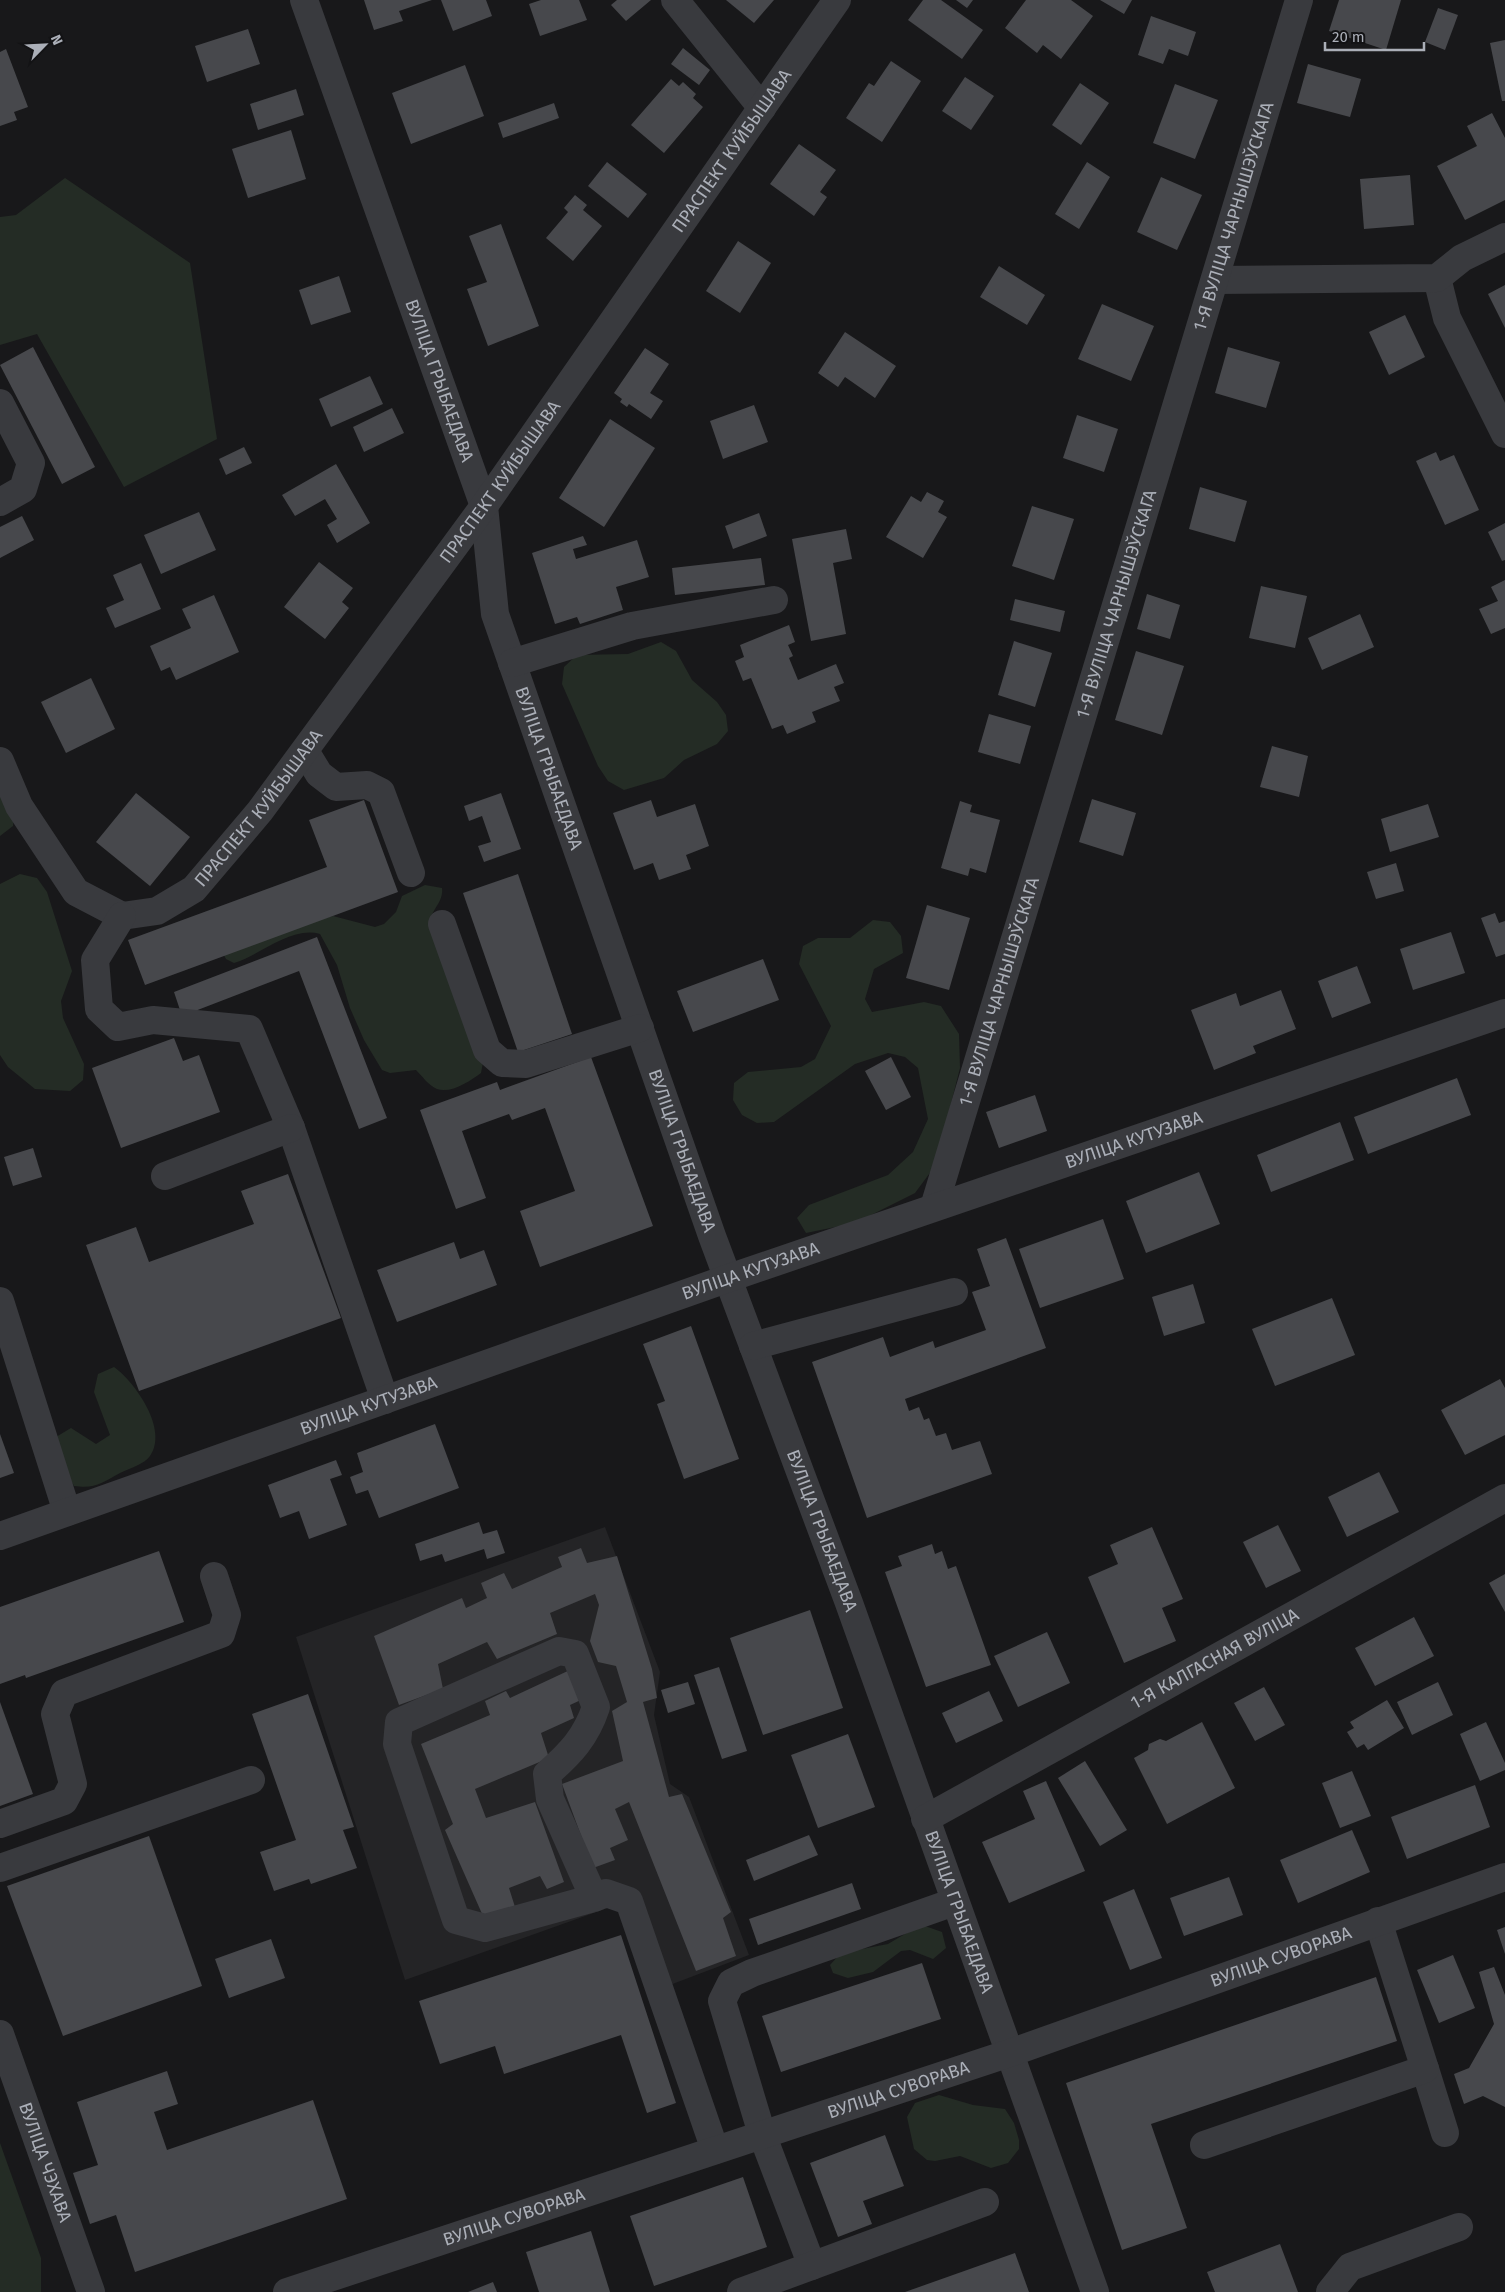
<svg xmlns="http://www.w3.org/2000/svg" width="1505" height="2292" viewBox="0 0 1505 2292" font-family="'Fira Sans',sans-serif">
<rect width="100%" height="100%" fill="#18181a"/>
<path fill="#242426" d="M605,1527L660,1672L654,1715L670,1784L689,1797L749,1955L654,1991L616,1905L405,1980L296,1637Z"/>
<g fill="#242c25">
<path d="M65,178L190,263L217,439L124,487L37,334L0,345V217L16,215Z"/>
<path d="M661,642L676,651L692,680L717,702L726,715L728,731L717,744L684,760L664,778L624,790L608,781L598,766L562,684L564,667L577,655L628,654Z"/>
<path d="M0,778L14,810L13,826L0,836Z"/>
<path d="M20,874L37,878L47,892L72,971L61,1001L63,1018L84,1064L83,1080L70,1091L35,1089L8,1067L0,1055V884Z"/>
<path d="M425,885L442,888C444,903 429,911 429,926L484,1057L481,1073C470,1081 451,1094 437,1089C429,1086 422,1076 416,1070L390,1073L382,1070L364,1040L350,1008L337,965L320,934C292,926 260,955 234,963L226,959L218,944L333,916L375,927L384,924L396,912L402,896Z"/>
<path d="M873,920L890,922L901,936L903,953L874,969L865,999L872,1012L924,1002L941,1006L959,1034L960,1068L935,1166L915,1193L855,1223L806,1233L797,1218L809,1205L888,1175L913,1152L928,1119L918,1068L905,1057L888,1053L855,1064L774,1122L757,1123L742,1115L733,1100L734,1083L748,1072L801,1067L815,1059L831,1026L799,964L803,946L818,938H850Z"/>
<path d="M114,1367C135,1382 169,1430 150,1456C145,1464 128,1469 120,1473C101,1483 96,1489 74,1486L57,1456L56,1437L71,1428L96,1444L110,1435L94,1392L98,1374Z"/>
<path d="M925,1926L942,1932L946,1948L933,1959L910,1950L901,1951L873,1972L848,1978L833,1973L830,1965L841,1953L888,1944L910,1931Z"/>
<path d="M939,2095L973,2105L1005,2109L1014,2123L1019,2140V2149L1008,2163L991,2168L960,2156L935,2161L927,2160L914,2149L907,2117L915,2103Z"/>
<path d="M0,2143L41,2258V2292H0Z"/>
</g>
<g fill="#47484c">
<path d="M364,0H432L399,11L403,21L374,30Z"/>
<path d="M441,0H486L492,16L453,31Z"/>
<path d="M541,0H579L587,20L540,36L529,4Z"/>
<path d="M617,0H651L626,21L611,5Z"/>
<path d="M726,0H774L754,23Z"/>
<path d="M923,0H941L983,30L962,59L908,20Z"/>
<path d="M956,0H973L967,8Z"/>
<path d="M1026,0H1071L1093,16L1061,59L1043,45L1037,53L1005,28Z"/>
<path d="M1100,0H1132L1124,14Z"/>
<path d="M1339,0H1401L1386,50L1329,31Z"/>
<path d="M1438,8L1458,15L1445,50L1425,42Z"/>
<path d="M1151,16L1196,32L1188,56L1169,49L1163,64L1138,55Z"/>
<path d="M248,29L260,64L207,82L195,46Z"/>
<path d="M1505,40V101H1502L1490,43Z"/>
<path d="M683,48L710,70L699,85L671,64Z"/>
<path d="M6,49L28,107L14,112L17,120L0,126V52Z"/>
<path d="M891,61L921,81L882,142L846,118L869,83L874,86Z"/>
<path d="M1308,64L1361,79L1350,117L1297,103Z"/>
<path d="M465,65L484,116L411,144L392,93Z"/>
<path d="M965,77L994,96L971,130L942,111Z"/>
<path d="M671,79L679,86L683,82L696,94L693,98L703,107L664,153L631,125Z"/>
<path d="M1080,83L1109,103L1081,145L1052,125Z"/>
<path d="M1175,84L1218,100L1195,159L1153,143Z"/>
<path d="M296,89L304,115L258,130L250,104Z"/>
<path d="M554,103L559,118L503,138L498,123Z"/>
<path d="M1492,113L1505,138V200L1465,220L1437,166L1477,146L1467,126Z"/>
<path d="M291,130L306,179L248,198L232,149Z"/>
<path d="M799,144L836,170L820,192L827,197L814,216L770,184Z"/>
<path d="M607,162L647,194L628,218L588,186Z"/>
<path d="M1087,162L1110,177L1079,229L1055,214Z"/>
<path d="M1410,175L1414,225L1364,229L1360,179Z"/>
<path d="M1161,177L1202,195L1177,250L1137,232Z"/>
<path d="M575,195L587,205L583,210L602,226L573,261L546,238L568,212L564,208Z"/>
<path d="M501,224L539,326L488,346L467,289L487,282L469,236Z"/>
<path d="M738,241L771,263L740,313L706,291Z"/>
<path d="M999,266L1045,295L1027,325L980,297Z"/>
<path d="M339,276L351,312L311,325L299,290Z"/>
<path d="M1505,285V328L1488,294Z"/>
<path d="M1102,304L1154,326L1131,381L1078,359Z"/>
<path d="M1405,315L1425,357L1389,375L1369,332Z"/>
<path d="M845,332L896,366L875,398L845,377L838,387L818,373Z"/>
<path d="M33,347L95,467L62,484L0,365Z"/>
<path d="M1228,347L1280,362L1266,408L1215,393Z"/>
<path d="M645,348L669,364L650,393L663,401L651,419L629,404L627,407L620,402L622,399L614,393Z"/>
<path d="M370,376L383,404L331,427L319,399Z"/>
<path d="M754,405L768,442L723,459L710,421Z"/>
<path d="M392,408L404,433L364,452L353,427Z"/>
<path d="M1077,415L1118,429L1104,472L1063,458Z"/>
<path d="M610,419L655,448L604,527L559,498Z"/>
<path d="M244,447L252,463L226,475L219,459Z"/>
<path d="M1436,452L1440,461L1454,455L1479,510L1445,525L1416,461Z"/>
<path d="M336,464L370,523L337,543L327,525L337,519L325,499L295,516L282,495Z"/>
<path d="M1200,487L1247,501L1235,542L1189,529Z"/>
<path d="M927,492L944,501L938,512L947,517L923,558L886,537L911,496L921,502Z"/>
<path d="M1032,506L1074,519L1054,580L1012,566Z"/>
<path d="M199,512L216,550L161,574L144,535Z"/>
<path d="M759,513L767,536L733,549L725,526Z"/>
<path d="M22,516L34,540L0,558V527Z"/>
<path d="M1505,523V560L1502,561L1488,532Z"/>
<path d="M846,529L852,559L833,563L846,634L811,641L792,539Z"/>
<path d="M583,536L587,545L573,549L576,559L637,540L649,577L616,587L623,610L580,624L577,617L555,624L532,553Z"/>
<path d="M761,558L765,585L675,595L672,568Z"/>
<path d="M319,562L353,588L342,602L349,608L325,639L284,607Z"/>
<path d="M141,563L161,609L115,628L106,608L124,600L113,575Z"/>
<path d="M1505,580V628L1491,634L1479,609L1498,601L1491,587Z"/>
<path d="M1261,586L1307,596L1295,648L1249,638Z"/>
<path d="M1147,594L1180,605L1170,639L1137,629Z"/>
<path d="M214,595L239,652L176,680L170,667L161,671L150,646L191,628L182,609Z"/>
<path d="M1015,599L1065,611L1060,632L1010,620Z"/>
<path d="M1360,614L1374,647L1322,670L1308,638Z"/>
<path d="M789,625L795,642L788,645L793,656L789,658L798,680L836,664L844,683L834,687L840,701L812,712L816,722L787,734L783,725L772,729L751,678L743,681L735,661L744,657L740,645Z"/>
<path d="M1014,641L1052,653L1035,707L998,695Z"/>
<path d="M1136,651L1184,666L1162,735L1115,720Z"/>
<path d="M91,678L115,729L66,753L41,702Z"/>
<path d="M989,714L1031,726L1020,764L978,752Z"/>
<path d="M1272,746L1308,756L1299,797L1260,787Z"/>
<path d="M136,793L190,837L150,886L96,842Z"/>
<path d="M501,793L521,849L484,862L478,846L491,842L482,816L469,821L464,806Z"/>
<path d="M1092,799L1136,813L1123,856L1079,842Z"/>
<path d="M364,800L398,892L145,985L128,940L327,867L309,820Z"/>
<path d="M651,800L657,817L695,804L709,846L686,855L691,869L659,880L653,863L634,870L613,813Z"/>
<path d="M960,801L972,805L970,812L1000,820L986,873L970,868L968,876L941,868Z"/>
<path d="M1428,804L1439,837L1390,852L1381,819Z"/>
<path d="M1396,863L1404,891L1376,899L1367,872Z"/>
<path d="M518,874L572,1034L518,1052L463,893Z"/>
<path d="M927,905L970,918L949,990L906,978Z"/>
<path d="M1495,913L1499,923L1505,921V954L1496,957L1481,918Z"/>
<path d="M1451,932L1465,973L1413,990L1400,949Z"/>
<path d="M317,937L387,1118L359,1129L299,971L182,1016L174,992Z"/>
<path d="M763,959L779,1000L693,1032L677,991Z"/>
<path d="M1357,966L1371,1003L1332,1018L1318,981Z"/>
<path d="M1281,990L1296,1029L1253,1046L1256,1053L1214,1070L1191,1010L1236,993L1240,1006Z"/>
<path d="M174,1038L183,1061L199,1055L220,1112L121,1148L92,1068Z"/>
<path d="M591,1057L653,1226L540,1267L520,1211L575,1191L545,1108L512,1120L509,1114L462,1131L486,1198L456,1209L420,1110L497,1082L500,1090Z"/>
<path d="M891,1057L911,1097L886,1110L865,1071Z"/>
<path d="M1457,1078L1471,1115L1368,1154L1354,1117Z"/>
<path d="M1035,1095L1047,1131L999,1148L986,1112Z"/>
<path d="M1340,1122L1354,1160L1271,1192L1257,1155Z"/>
<path d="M33,1148L42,1177L13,1186L4,1157Z"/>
<path d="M1199,1172L1220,1224L1146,1253L1126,1201Z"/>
<path d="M288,1174L341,1318L139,1391L86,1245L136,1227L149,1262L254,1224L241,1191Z"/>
<path d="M1103,1219L1124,1279L1040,1308L1019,1249Z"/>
<path d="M1006,1238L1046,1348L905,1399L909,1411L919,1407L924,1420L929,1418L936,1436L946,1433L952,1450L980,1441L992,1474L867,1518L812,1362L883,1337L890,1357L933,1341L935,1348L986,1330L972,1292L990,1286L977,1249Z"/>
<path d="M454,1242L460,1259L484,1250L497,1285L397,1322L377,1270Z"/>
<path d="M1193,1284L1205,1323L1164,1336L1152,1297Z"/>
<path d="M1332,1298L1355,1355L1275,1386L1252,1329Z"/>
<path d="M691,1326L739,1459L684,1479L657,1404L665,1401L643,1344Z"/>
<path d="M1500,1379L1505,1388V1435L1465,1455L1441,1410Z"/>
<path d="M435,1424L459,1488L379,1518L368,1490L356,1494L350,1477L363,1472L357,1453Z"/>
<path d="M0,1434L14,1473L0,1478Z"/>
<path d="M336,1460L342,1475L330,1479L347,1525L309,1539L299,1511L280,1518L268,1485Z"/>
<path d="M1379,1472L1399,1512L1347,1537L1328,1497Z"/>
<path d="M479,1522L483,1534L497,1530L505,1553L487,1559L484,1549L445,1562L442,1554L420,1561L415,1544Z"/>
<path d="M1278,1525L1301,1571L1266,1588L1243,1542Z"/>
<path d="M1152,1527L1183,1599L1162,1608L1176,1641L1124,1663L1088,1577L1118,1564L1110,1545Z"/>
<path d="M932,1544L935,1554L942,1551L948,1569L956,1566L991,1665L926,1687L885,1572L902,1566L898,1556Z"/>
<path d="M581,1548L587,1563L617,1556L652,1669L657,1698L643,1702L669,1797L682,1794L731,1912L723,1918L736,1956L696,1971L629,1802L615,1809L628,1840L610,1848L615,1860L593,1868L562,1784L623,1761L612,1711L627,1702L616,1666L598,1662L590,1641L599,1605L595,1594L550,1613L557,1634L497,1659L487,1642L438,1664L443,1689L399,1705L374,1636L462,1598L466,1608L487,1598L481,1583L504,1573L512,1589L562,1567L558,1557Z"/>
<path d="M159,1551L184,1622L26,1678L25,1675L0,1684V1607Z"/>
<path d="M1505,1574V1612L1489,1583Z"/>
<path d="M810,1610L843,1708L763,1735L730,1638Z"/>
<path d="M1414,1617L1434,1656L1375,1686L1355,1648Z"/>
<path d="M1047,1632L1070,1683L1018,1707L994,1656Z"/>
<path d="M719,1667L747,1751L722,1759L694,1675Z"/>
<path d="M572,1669L583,1699L570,1705L574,1718L541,1733L549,1758L475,1789L486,1818L535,1802L564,1882L547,1889L540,1876L509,1888L515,1907L483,1916L445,1830L453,1824L421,1744L490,1715L485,1701L506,1691L510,1698Z"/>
<path d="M688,1682L695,1704L668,1713L661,1690Z"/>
<path d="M1438,1682L1453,1715L1412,1735L1397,1702Z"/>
<path d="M1264,1687L1285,1725L1255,1741L1234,1703Z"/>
<path d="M989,1691L1003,1721L956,1743L942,1713Z"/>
<path d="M308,1694L354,1827L343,1830L357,1868L311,1884L309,1879L274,1891L260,1852L296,1840L252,1714Z"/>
<path d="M1387,1700L1404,1728L1368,1750L1364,1744L1357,1748L1347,1732L1354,1728L1350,1722Z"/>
<path d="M0,1702L33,1794L0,1806Z"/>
<path d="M1202,1722L1235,1788L1167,1824L1134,1758L1148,1750L1149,1744L1160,1739L1166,1741Z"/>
<path d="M1486,1722L1505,1763V1770L1480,1781L1460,1734Z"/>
<path d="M848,1734L875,1807L818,1828L791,1755Z"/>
<path d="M1085,1761L1127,1830L1100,1846L1058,1778Z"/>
<path d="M1352,1771L1371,1816L1340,1828L1322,1783Z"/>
<path d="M1046,1781L1085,1871L1009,1903L982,1842L1035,1819L1023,1791Z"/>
<path d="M1475,1785L1490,1827L1407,1859L1391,1817Z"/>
<path d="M1352,1830L1370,1872L1298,1903L1280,1860Z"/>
<path d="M809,1835L818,1855L754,1881L746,1860Z"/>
<path d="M149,1836L202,1986L63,2036L7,1886Z"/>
<path d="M1229,1877L1243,1915L1184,1936L1170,1898Z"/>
<path d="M852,1883L861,1909L758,1945L749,1919Z"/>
<path d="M1134,1889L1162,1958L1130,1970L1103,1902Z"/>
<path d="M1505,1927V1954L1497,1930Z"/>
<path d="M621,1935L676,2103L647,2113L621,2035L504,2074L495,2046L440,2064L419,2001Z"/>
<path d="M271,1939L285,1978L229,1998L215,1959Z"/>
<path d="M1453,1955L1475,2008L1439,2023L1417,1970Z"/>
<path d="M922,1963L941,2019L781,2072L762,2016Z"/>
<path d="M1494,1967L1505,1995V2107L1483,2096L1464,2104L1454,2074L1469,2068L1494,2024L1479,1972Z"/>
<path d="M1376,1977L1397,2041L1151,2124L1187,2228L1122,2250L1066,2083Z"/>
<path d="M167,2071L178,2104L154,2112L167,2150L313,2100L347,2199L135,2272L116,2215L90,2224L73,2173L98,2165L77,2102Z"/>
<path d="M885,2135L904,2186L863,2201L872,2224L838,2237L810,2163Z"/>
<path d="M743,2177L767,2247L654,2286L630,2216Z"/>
<path d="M591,2231L610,2292H539L526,2252Z"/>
<path d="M1280,2244L1298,2292H1215L1207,2272Z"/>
<path d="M1015,2253L1029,2292H905Z"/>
<path d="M493,2282L497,2292H468Z"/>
</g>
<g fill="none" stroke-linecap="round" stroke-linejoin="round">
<g stroke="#393a3e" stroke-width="28">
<path id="s1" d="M304,0L484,506L495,614L712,1236L849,1603L1095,2292"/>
<path d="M675,0L762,108"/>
<path d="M1437,278L1447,318L1505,434"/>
<path d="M1215,280L1437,278L1462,258L1505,237"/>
<path d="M0,403L31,463L23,489L0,502"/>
<path d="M512,663L632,626L774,600"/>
<path d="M305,751L319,774L336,787L367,785L381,792L411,873"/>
<path d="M0,761L19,806L76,892L122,916"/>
<path id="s2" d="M122,916L157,911L194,889L260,811L484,506L837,0"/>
<path d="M122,916L95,960L99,1009L118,1027L153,1020L249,1029L291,1128L385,1400"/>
<path d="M442,924L487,1050L502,1063L526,1064L640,1028"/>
<path d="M165,1176L291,1128"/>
<path id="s3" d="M934,1207L1299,0"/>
<path d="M0,1301L67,1512"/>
<path d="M753,1346L954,1292"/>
<path id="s4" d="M0,1536L729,1278L1505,1013"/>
<path id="s5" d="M925,1819L1505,1498"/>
<path d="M0,1824L64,1801L73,1784L55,1714L64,1693L221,1634L227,1615L214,1576"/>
<path d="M0,1868L251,1780"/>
<path d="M594,1898L550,1799L547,1774C571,1753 586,1737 596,1707L575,1654L559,1651L399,1722L397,1744L456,1920L485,1928L594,1898L606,1893L629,1901L715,2150"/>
<path id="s6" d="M0,2034L91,2292"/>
<path d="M1425,2069L1445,2133"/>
<path d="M1204,2145L1425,2069L1378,1921"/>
<path d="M812,2266L762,2134L722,2001L731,1983L752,1973L954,1902"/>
<path id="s7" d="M287,2292L1010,2053L1505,1877"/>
<path d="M741,2292L985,2202"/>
<path d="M1330,2292L1350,2267L1459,2227"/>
</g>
</g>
<g text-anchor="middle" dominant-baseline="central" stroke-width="5" stroke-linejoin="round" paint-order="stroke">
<g font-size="18" fill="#abafb8" stroke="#131315">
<text stroke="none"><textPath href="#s2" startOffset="992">ПРАСПЕКТ КУЙБЫШАВА</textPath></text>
<text stroke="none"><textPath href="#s3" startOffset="1035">1-Я ВУЛІЦА ЧАРНЫШЭЎСКАГА</textPath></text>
<text stroke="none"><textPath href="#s1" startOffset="404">ВУЛІЦА ГРЫБАЕДАВА</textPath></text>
<text stroke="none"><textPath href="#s2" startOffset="588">ПРАСПЕКТ КУЙБЫШАВА</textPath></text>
<text stroke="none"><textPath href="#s3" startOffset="630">1-Я ВУЛІЦА ЧАРНЫШЭЎСКАГА</textPath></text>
<text stroke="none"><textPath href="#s1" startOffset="809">ВУЛІЦА ГРЫБАЕДАВА</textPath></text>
<text stroke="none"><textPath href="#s2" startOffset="182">ПРАСПЕКТ КУЙБЫШАВА</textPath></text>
<text stroke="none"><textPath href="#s3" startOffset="225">1-Я ВУЛІЦА ЧАРНЫШЭЎСКАГА</textPath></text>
<text stroke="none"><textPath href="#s4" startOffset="1201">ВУЛІЦА КУТУЗАВА</textPath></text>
<text stroke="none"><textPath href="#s1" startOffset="1214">ВУЛІЦА ГРЫБАЕДАВА</textPath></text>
<text stroke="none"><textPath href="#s4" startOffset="796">ВУЛІЦА КУТУЗАВА</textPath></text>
<text stroke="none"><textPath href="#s4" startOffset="391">ВУЛІЦА КУТУЗАВА</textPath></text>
<text stroke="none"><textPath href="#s1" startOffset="1619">ВУЛІЦА ГРЫБАЕДАВА</textPath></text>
<text stroke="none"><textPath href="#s5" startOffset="331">1-Я КАЛГАСНАЯ ВУЛІЦА</textPath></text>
<text stroke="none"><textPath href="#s1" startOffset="2024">ВУЛІЦА ГРЫБАЕДАВА</textPath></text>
<text stroke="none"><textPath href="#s7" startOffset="1049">ВУЛІЦА СУВОРАВА</textPath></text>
<text stroke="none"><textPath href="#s7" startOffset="644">ВУЛІЦА СУВОРАВА</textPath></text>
<text stroke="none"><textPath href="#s6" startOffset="136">ВУЛІЦА ЧЭХАВА</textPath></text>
<text stroke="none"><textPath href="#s7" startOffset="239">ВУЛІЦА СУВОРАВА</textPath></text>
</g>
</g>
<g transform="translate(45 45) rotate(66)" stroke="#131315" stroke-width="4" paint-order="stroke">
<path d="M0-4L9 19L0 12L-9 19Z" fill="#abafb8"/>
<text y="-8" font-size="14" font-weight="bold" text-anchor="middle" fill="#abafb8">N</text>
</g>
<path d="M1325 42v8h99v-8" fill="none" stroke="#abafb8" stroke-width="2.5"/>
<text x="1332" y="42" font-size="15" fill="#abafb8" stroke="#131315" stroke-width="4" paint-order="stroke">20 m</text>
</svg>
